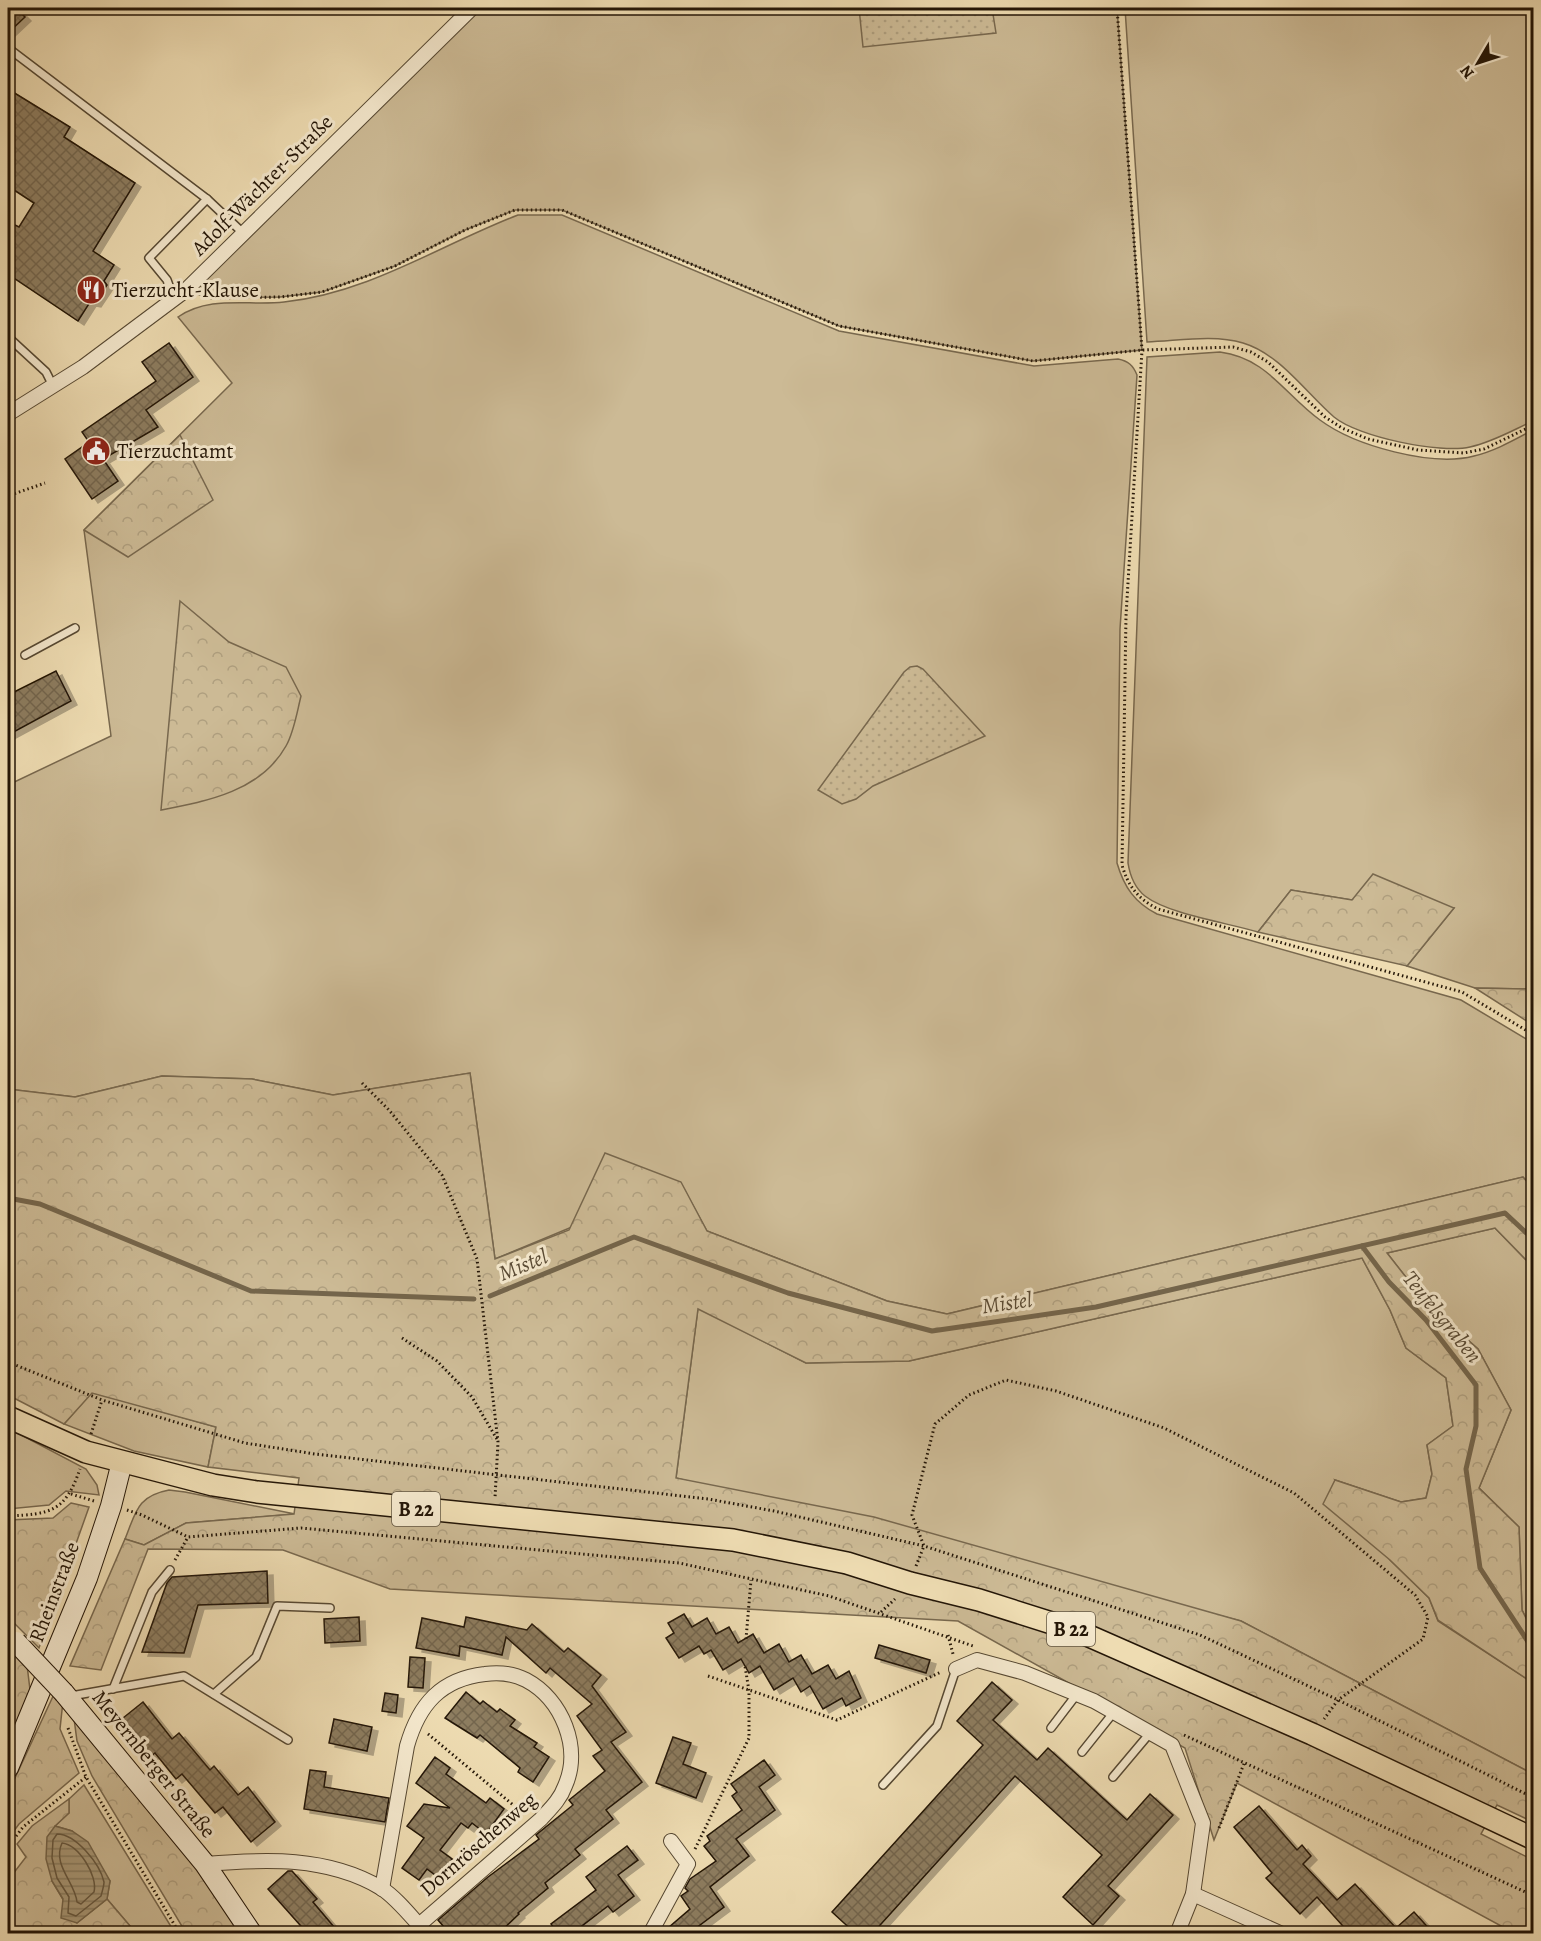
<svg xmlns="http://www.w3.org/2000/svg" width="1541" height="1941" viewBox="0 0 1541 1941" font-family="Alegreya,serif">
<defs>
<pattern id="forest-crowns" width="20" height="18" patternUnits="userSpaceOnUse" patternTransform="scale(1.5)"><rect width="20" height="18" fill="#ccba95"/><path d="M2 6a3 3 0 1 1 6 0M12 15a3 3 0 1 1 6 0" fill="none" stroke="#af9f7f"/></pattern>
<pattern id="garden-dots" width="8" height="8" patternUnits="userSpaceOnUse" patternTransform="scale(1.5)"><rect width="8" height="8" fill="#ccba95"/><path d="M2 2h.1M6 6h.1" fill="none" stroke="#af9f7f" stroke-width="1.8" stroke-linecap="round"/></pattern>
<pattern id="water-rules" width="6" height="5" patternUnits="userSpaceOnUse" patternTransform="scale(1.5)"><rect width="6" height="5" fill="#a99978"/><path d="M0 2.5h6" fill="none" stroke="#897c60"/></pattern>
<pattern id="building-cross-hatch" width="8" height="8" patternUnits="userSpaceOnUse" patternTransform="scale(1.5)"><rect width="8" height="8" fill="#8d7d60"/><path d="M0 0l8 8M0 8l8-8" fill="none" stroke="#73654d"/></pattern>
<filter id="shadow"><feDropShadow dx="6" dy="4" stdDeviation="0" flood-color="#0004"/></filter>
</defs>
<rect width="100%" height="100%" fill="#eedcb2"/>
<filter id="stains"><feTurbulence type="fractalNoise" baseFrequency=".00333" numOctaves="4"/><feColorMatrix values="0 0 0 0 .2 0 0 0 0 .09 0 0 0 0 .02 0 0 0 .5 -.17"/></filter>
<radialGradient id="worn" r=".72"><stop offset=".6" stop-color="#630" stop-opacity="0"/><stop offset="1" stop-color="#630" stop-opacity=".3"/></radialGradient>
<g fill="#ccba95" stroke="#78684e" stroke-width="1.5">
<path d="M472,8H1117L1142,350L1033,361L839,326L562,210H515L465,230L395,266L322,292L280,297L208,298L186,290Z"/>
<path d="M1125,8H1533V421C1513,430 1493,442 1470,447C1441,454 1358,437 1334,417C1306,393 1280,354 1243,343C1213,334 1178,341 1147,342Z"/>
<path d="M518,215H562L839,331L1034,366L1118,359C1128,361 1133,365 1137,375L1120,629L1117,863C1124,887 1135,903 1157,914L1461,1000L1533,1043V1188L1523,1177L947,1314L887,1301L707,1231L680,1182L495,1259L470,1073L333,1095L252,1079L162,1076L75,1097L8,1089V785L111,736L84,530L232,383L178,317C210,295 248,306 284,302C369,293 440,245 518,215Z"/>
<path d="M1220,352C1267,358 1285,395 1320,420C1355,446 1432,467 1474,456C1495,451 1514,440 1533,430V989L1475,988L1407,966L1454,908L1352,900L1291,890L1258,932C1228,923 1168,914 1145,896C1135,888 1130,876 1128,863L1147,357Z"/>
<path d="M1495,1228L1533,1267V1632L1522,1610L1519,1527L1479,1488L1511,1410L1478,1349L1427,1304L1387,1253Z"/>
<path d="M1362,1258L1390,1310L1406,1348L1446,1378L1453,1426L1427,1445L1432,1474L1426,1498L1401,1502L1335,1480L1390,1560L1429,1598L1438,1621L1533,1683V1774L1241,1621L676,1478L698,1308L806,1363L909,1361Z"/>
<path d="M92,1392L216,1427L208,1467L134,1451L64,1424Z"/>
<path d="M8,1428L86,1469L97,1485L99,1495L66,1491L49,1505L8,1509Z"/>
<path d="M169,1490L185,1492L295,1514L186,1523L144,1545L125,1539C136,1512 137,1496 169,1490Z"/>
<path d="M84,1785L175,1933H136L107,1899L110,1881L72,1831L55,1826L69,1813V1799Z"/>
</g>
<g fill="url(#forest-crowns)" stroke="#78684e" stroke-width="1.5">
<path d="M180,435L213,500L128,557L84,530Z"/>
<path d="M180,601L229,642L286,667L301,696C297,712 294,732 286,746C261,791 208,801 161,810Z"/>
<path d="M1373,874L1454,908L1407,966L1258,932L1291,890L1352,900Z"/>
<path d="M1475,988L1533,989V1025Z"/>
<path d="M470,1073L495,1259L569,1230L605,1153L681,1182L707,1231L887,1301L947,1314L1523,1177L1533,1188V1267L1495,1228L1387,1253L1427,1304L1478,1349L1511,1410L1479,1488L1519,1527L1522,1610L1533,1632V1683L1438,1620L1429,1598L1390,1560L1323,1504L1335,1480L1401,1502L1426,1498L1432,1474L1427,1445L1453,1426L1446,1378L1406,1348L1390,1310L1362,1258L909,1361L806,1363L698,1309L676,1478L874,1517L1241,1621L1533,1774V1822L1497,1805L1481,1834L1533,1860V1933H1514L1237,1783L1214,1840L1185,1748L958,1621L390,1589L283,1550L148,1549L101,1670L70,1666L125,1539L144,1545L186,1523L294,1514L299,1478L208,1467L216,1427L92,1393L64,1424L8,1395V1089L75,1097L162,1076L252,1079L333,1095Z"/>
<path d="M71,1503L89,1507L39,1648L8,1617V1520L53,1518Z"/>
<path d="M8,1649L27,1665L31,1698L8,1743Z"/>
<path d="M55,1692L63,1701L60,1729L79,1773L19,1824L8,1839V1793Z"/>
<path d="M73,1711L200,1870L240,1933H186L92,1776L77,1741Z"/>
<path d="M69,1799V1813L55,1826L52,1881L77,1923L107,1899L136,1933L8,1934L9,1879L26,1857L17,1844L32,1826Z"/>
</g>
<g fill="url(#garden-dots)" stroke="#78684e" stroke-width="1.5">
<path d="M859,8H992L996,33L863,47Z"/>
<path d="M917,666L923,669L985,736L873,786L856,799L842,804L818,790L904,672L910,667Z"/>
</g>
<path fill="url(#water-rules)" stroke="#74654b" stroke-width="1.5" d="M55,1826L72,1831L88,1842L110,1881L107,1899L77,1923L61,1918L63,1899L52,1881L46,1859L47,1837Z"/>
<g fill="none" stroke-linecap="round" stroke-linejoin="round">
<g stroke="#665840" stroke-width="1.5">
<path d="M57,1834C76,1834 100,1864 104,1882C104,1886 102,1892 101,1896L76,1916L68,1913L69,1897L57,1878L52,1858L53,1840Z"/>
<path d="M62,1843C79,1845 98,1876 94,1892L81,1904L77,1902C75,1882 52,1865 62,1843Z"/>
</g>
<g stroke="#74654b" stroke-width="5">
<path d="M8,1198L40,1204L251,1291L474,1299"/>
<path d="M1362,1246L1389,1282L1426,1320L1476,1385V1426L1466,1469L1480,1568L1534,1651"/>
<path d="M490,1296L634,1237L788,1293L932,1331L1096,1307L1505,1213L1534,1240"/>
</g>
</g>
<g fill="url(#building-cross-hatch)" stroke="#241607" stroke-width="1.5" filter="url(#shadow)">
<path d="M8,8H16L25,17L8,33Z"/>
<path d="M8,89L70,127L64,137L135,183L93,251L114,265L104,281L107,285L95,303L90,302L78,321L8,274V236L15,225L19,227L34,203L8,186Z"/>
<path d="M169,343L193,377L146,410L158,427L103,459L118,481L92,499L65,459L89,442L82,432L156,381L142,362Z"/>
<path d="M56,671L71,701L8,735V695Z"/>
<path d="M267,1571L268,1603L198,1605L184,1653L142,1652L167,1583L172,1577Z"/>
<path d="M684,1614L692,1627L707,1618L716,1634L729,1627L738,1643L753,1634L764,1653L779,1644L789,1662L801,1655L812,1674L828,1665L836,1679L849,1671L861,1698L846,1706L842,1698L823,1709L810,1686L801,1692L793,1678L774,1690L760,1666L749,1673L741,1659L723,1670L711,1650L704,1654L699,1646L679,1658L666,1638L674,1633L668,1623Z"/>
<path d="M359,1617L360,1641L325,1643L324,1619Z"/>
<path d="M466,1617L527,1630L532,1624L564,1652L568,1648L601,1675L592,1686L626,1732L611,1742L642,1782L606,1810L613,1819L575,1849L580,1855L545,1883L548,1888L518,1913L519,1914L498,1934H450L438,1920L488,1877L539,1839L536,1835L573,1805L569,1800L605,1771L593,1756L602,1750L577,1716L592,1704L550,1668L546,1673L506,1637L502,1655L460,1646L459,1656L416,1648L422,1618L464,1627Z"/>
<path d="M879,1645L930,1660L926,1673L875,1658Z"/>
<path d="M410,1657L425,1658L423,1688L408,1687Z"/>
<path d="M992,1682L1012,1700L993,1720L1037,1760L1048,1748L1127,1820L1150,1794L1173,1815L1108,1886L1119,1896L1093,1925L1063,1897L1102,1855L1015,1776L872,1934H856L832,1912L983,1745L957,1721Z"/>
<path d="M466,1692L480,1704L483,1701L497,1712L500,1709L515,1720L510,1726L537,1743L534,1747L549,1757L533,1782L518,1772L520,1768L480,1735L477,1738L445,1718Z"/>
<path d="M385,1693L398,1695L396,1713L382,1711Z"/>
<path d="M143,1702L172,1739L179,1733L210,1770L214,1766L238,1795L248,1787L275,1822L251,1842L223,1807L215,1813L182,1774L176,1779L155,1753L147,1759L118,1722Z"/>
<path d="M334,1719L372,1727L367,1751L329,1743Z"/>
<path d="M673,1737L691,1743L683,1764L706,1773L696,1798L656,1783Z"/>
<path d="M435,1757L450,1768L446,1774L486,1803L490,1798L504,1809L486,1834L472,1823L468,1828L461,1823L440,1850L452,1859L439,1878L427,1869L419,1880L402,1868L424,1838L407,1826L424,1804L450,1808L416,1783Z"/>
<path d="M764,1760L775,1775L759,1787L775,1810L736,1839L749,1856L710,1887L724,1907L688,1934H661L690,1909L681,1896L688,1891L685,1888L690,1879L716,1861L704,1846L710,1841L707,1836L742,1810L732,1796L737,1792L731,1784Z"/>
<path d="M310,1770L326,1772L324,1787L389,1798L385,1822L304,1809Z"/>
<path d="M1259,1806L1297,1850L1302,1845L1311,1856L1303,1864L1337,1900L1355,1884L1396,1928L1414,1912L1434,1934H1350L1317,1897L1300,1914L1266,1878L1272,1873L1234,1827Z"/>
<path d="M627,1846L638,1860L618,1875L634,1896L613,1912L608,1906L582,1926L588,1934H558L551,1924L596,1890L586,1877Z"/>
<path d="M288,1871H292L317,1899L313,1902L340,1934H308L268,1889Z"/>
</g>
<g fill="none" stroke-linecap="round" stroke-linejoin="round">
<g stroke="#564832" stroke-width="10">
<g id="lane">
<path d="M8,48L207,199L243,233"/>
<path d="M174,299L167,280L149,258L207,199"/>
<path d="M8,337L46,372L53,386"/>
<path d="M25,655L75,628"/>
<path d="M113,1689L152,1592L170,1570"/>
<path d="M214,1694L256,1657L277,1606L330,1608"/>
<path d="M71,1696L184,1676L288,1740"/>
<path d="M1051,1728L1077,1694"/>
<path d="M1082,1752L1114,1712"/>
<path d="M1113,1777L1150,1733"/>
<path d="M883,1785L937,1726L956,1669"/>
</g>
</g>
<g stroke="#564832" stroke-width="16">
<g id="street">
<path d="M8,414L83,367L186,290L472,8"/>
<path d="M956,1669L977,1660L1025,1673L1094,1701L1172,1745L1203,1823L1193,1894L1177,1934"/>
<path d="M205,1864C265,1859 327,1856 381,1888C397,1898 413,1919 427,1934"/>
<path d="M382,1889L407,1746C419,1704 441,1679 485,1674C499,1672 514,1674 526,1680C562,1699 582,1748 565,1786C560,1800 550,1809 541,1819L419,1925"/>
<path d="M1193,1894L1282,1934"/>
<path d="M650,1934L688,1864L671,1841"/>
</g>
</g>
<g stroke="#241607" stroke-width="22">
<g id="secondary">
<path d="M64,1693L205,1864L252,1934"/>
<path d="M8,1768L87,1578L111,1506L122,1462"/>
</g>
</g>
<g stroke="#241607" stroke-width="24">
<path id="primary" d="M8,1417L86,1452L213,1485L257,1492L733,1540L847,1563L910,1583L979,1600L1080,1632L1312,1734L1534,1839"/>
</g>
<g stroke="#241607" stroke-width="3" stroke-dasharray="1.5 3" stroke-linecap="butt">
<path d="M1117,8L1142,350L1126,616L1122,865C1128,886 1138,899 1158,909L1462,992L1534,1035"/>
<path d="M202,296L208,298L280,297L322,292L395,266L465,230L515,210H562L839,326L1033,361L1142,350L1233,347L1251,352L1268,362L1325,417L1342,428L1368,439L1418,450L1464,453L1484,449L1534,425"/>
<path d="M8,507V496L45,483"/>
<path d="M362,1083L389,1110L442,1175L477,1259L498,1442L495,1498"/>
<path d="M402,1338L437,1361L472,1397L498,1441"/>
<path d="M8,1362L102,1400L245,1443L315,1454L708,1499L774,1511L924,1546L1200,1635L1338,1700L1534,1798"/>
<path d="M91,1434L102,1400"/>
<path d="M71,1494L94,1501"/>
<path d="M127,1510L142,1515L188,1537L301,1528L679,1563L829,1596L973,1646"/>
<path d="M8,1516C51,1514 65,1512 80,1469"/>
<path d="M175,1560L188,1537"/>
<path d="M916,1566L924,1546L912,1515L935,1424L969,1395L1006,1380L1056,1391L1164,1428L1294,1493L1415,1595L1428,1617L1423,1639L1338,1700L1324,1719"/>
<path d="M881,1612L895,1599"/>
<path d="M948,1635L953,1654"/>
<path d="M746,1639L751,1580"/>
<path d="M708,1676L837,1720L941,1672"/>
<path d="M68,1728L86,1777L180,1934"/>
<path d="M428,1734L524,1814"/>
<path d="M1184,1735L1534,1896"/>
<path d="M1219,1828L1245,1761"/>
<path d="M8,1847L23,1827L86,1777"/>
<path d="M695,1849L749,1738V1691L745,1666"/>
</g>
<use href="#lane" stroke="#f4e8cd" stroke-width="7"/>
<use href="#street" stroke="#f4e8cd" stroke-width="14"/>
<use href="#secondary" stroke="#f4e8cd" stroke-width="20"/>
<use href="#primary" stroke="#eedcb2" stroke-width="21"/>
<g stroke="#241607" stroke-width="22" stroke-linecap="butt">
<path id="secondary-bridge" d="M16,1642L64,1693"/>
</g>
<use href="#secondary-bridge" stroke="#f4e8cd" stroke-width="20"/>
</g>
<defs>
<g id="restaurant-disc" transform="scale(1.5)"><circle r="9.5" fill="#8f2418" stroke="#f4e8cd"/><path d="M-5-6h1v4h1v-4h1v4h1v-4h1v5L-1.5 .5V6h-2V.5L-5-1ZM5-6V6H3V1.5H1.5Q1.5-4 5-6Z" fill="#fff"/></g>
<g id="civic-disc" transform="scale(1.5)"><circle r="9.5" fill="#8f2418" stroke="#f4e8cd"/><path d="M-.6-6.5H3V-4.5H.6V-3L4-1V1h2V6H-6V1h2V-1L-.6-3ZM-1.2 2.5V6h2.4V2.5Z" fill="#fff"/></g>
</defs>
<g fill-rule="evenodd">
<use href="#restaurant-disc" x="91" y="290"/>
<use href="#civic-disc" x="96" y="451"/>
</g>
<g text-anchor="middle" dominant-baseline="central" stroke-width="6" stroke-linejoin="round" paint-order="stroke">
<g fill="#f4e8cd" stroke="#625542" stroke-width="1.5">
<rect x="392" y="1492" width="48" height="34" rx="4.5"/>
<rect x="1047" y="1612" width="48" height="34" rx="4.5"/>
</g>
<g font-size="20" font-weight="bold" fill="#241607">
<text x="416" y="1509">B 22</text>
<text x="1071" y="1629">B 22</text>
</g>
<g font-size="21" fill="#241607" stroke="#f4e8cd">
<text transform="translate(262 185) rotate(-45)">Adolf-Wächter-Straße</text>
<text transform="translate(54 1592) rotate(-69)">Rheinstraße</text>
<text transform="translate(154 1764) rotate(51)">Meyernberger Straße</text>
<text transform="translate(478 1844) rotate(-41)">Dornröschenweg</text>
</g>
<g font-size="21" fill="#241607" stroke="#f4e8cd" text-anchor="start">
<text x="112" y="290">Tierzucht-Klause</text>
<text x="117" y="451">Tierzuchtamt</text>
</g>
<g font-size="22" font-style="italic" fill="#594a34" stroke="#f4e8cd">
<text transform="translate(523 1265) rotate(-22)">Mistel</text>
<text transform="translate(1007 1303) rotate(-8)">Mistel</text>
<text transform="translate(1442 1317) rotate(51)">Teufelsgraben</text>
</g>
</g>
<rect width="1541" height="1941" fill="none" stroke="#eedcb2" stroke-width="30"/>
<rect x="9" y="9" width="1523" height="1923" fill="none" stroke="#241607" stroke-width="3"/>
<rect x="15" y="15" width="1511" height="1911" fill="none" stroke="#241607" stroke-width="1.5"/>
<g transform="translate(1478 63) rotate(231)" stroke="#f4e8cd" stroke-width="4.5" paint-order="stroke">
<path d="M0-4.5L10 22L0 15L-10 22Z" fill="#241607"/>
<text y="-9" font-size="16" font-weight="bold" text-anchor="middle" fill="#241607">N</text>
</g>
<rect width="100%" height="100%" filter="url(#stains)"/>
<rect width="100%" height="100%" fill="url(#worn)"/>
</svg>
